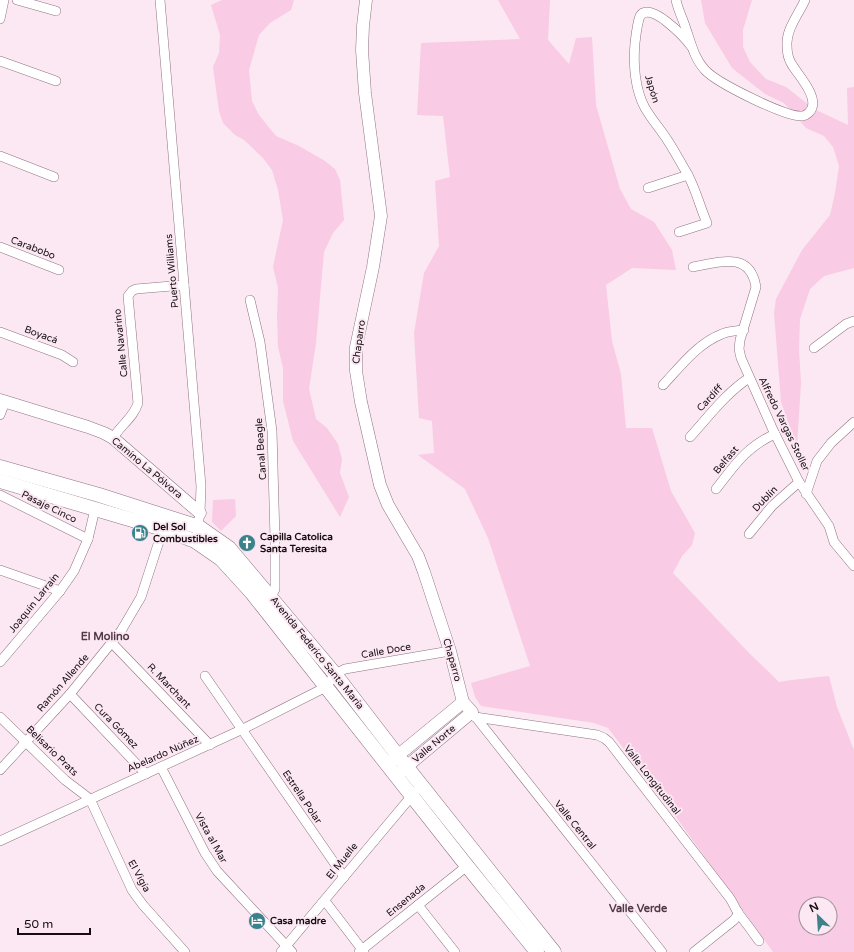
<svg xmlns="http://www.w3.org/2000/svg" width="854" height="952" viewBox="0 0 854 952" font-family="'Varela Round',sans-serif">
<rect width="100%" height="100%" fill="#fbe8f2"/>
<g fill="#f9cbe4" fill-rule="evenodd">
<path d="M222,0H294L291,10L270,23L259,35L249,70L252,101L259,115L276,136L299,146L325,161L335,169L340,180L344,220L333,233L324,252L316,343L309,389L316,419L327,428L338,444L342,459L340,473L349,497L340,517L293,441L283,401V368L278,347L277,316L278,288L273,267L283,220L278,190L272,170L263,158L244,140L235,135L223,123L219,111L213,67L219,53L220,35L211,5Z"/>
<path d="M498,0H550L548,40L569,64L576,38L592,37L596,105L620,189L631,209L654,222L672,250L676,270L632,268L606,285L612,341L621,374L626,428H652L671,491L695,533L692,545L682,556L673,573L749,653L779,682C796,679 812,678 829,676L837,707L854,750V952H773L676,817L608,728L594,723L481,706L475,697L471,683L530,666L488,538L465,489L418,455L434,453L432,421L419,418L414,333L424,273L439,246L435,181L450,177L443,116L417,115L421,43L520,39ZM806,904H830V928H806Z"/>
<path d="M701,0H752L743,30V47L750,62L766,79L786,87L814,109L848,125L847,88L854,87V268L824,276L810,289L800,319L799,349L801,383L797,446L781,402L774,313L776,299L802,250L830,215L835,193L839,166L833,147L824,136L806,128L784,103L765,94L732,68L705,23Z"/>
<path d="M235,499L236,516L221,531L212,522L213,500Z"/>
</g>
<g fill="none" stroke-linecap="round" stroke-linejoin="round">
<g stroke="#8f7382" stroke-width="10">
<g id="street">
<path d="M17,0L56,11"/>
<path d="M160,0L201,486L200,513L197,531"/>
<path d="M676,0C678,10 683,19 686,29C691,43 694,58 705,70C717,83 787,118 803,116C807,115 811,111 812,108C817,94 797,74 791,63C788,58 787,50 787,45C786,29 799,14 805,0"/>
<path d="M0,19L4,0"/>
<path d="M0,61L56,81"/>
<path d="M0,156L54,177"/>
<path d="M648,188L688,175"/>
<path d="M679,232L707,223C700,207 696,190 688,175C681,163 675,152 668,141C661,130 652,120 645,108C635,90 633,64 635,43C636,35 637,24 640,16C650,0 685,38 691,46"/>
<path d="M0,247L59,270"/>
<path d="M693,267C720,262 750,251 756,287L740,340L739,349L741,358L773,430L799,482L829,526L834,542L854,566"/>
<path d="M250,300L260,342L272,431L275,539V589L271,597"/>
<path d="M0,332L62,355L73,362"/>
<path d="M814,348L846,324L854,321"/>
<path d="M663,385C680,367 698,343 722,334C729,331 736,331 744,330"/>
<path d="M0,415L5,402"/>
<path d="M690,437C709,416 726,393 749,378"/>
<path d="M113,438C120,426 134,417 138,403L128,296L132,291L136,289L184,285"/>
<path d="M716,489C734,466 746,447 775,434"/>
<path d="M806,494L817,461L831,443L854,422"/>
<path d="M0,495L88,539"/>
<path d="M749,534L772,506L799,482"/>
<path d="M0,570L60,591"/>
<path d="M112,643L210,745"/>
<path d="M0,662L60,591L74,571L88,539L95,509"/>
<path d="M205,676L344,877"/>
<path d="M70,694L146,774"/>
<path d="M474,715L662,952"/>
<path d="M0,717L65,780L90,799L132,890L143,905L185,952"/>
<path d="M475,717L597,735L604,738L609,742L729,897C733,902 735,909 739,914C746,923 752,931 759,941"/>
<path d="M161,767L205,853L217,871L292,952"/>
<path d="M0,770L70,694L121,631L141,597L163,529"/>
<path d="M0,841L243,729L326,687L335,674L345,669L450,651"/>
<path d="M325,901L364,952"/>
<path d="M418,905L455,952"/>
<path d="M281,952L415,792"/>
<path d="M359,952L467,866"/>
<path d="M694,952L734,920L737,916L738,912"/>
</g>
</g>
<g stroke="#8f7382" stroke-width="13">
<g id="secondary">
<path d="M366,0L363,26L362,50L365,93L381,216L373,267L356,347V371L361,402L380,485L388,505L418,556L424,572L450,651L463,702L472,712L399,773"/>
<path d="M0,400L88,427L104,433L113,438L200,513"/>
<path d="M390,762L463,702"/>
</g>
</g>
<g stroke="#8f7382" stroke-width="15">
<g id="primary">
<path d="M0,467L99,495L199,527L229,548L335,674L398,756L554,952"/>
<path d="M0,481L163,529L195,541L221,559L252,593L467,866L537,952"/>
</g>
</g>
<use href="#street" stroke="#fff" stroke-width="9"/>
<use href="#secondary" stroke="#fff" stroke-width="12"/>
<use href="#primary" stroke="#fff" stroke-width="14"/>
</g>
<defs>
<g id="fuel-disc" transform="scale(0.9)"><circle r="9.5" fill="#3b828c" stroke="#fbe8f2"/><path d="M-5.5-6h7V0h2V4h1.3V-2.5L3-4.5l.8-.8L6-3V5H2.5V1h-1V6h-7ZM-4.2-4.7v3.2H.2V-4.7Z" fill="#fff"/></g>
<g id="church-disc" transform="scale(0.9)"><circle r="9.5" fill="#3b828c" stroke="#fbe8f2"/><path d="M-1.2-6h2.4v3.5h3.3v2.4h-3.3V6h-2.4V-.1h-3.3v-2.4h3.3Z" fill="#fff"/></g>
<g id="hotel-disc" transform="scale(0.9)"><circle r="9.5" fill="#3b828c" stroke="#fbe8f2"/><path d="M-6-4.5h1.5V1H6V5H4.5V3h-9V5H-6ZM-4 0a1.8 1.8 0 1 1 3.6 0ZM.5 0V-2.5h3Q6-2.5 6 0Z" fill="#fff"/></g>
</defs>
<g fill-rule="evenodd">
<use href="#fuel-disc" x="140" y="533"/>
<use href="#church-disc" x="247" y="543"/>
<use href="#hotel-disc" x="257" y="921"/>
</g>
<g text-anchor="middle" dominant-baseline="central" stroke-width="4" stroke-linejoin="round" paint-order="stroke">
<g font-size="10" fill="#160c12" stroke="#fbe8f2">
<text transform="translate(652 89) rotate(73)">Japón</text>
<text transform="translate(33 248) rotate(21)">Carabobo</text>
<text transform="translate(172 271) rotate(-95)">Puerto Williams</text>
<text transform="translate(41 335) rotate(20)">Boyacá</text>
<text transform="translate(359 342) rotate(-82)">Chaparro</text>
<text transform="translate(121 343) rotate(-96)">Calle Navarino</text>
<text transform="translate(710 398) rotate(-47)">Cardiff</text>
<text transform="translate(784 424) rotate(64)">Alfredo Vargas Stoller</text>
<text transform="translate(261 449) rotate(-94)">Canal Beagle</text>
<text transform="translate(726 460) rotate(-50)">Belfast</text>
<text transform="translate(147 468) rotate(40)">Camino La Pólvora</text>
<text transform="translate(765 499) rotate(-46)">Dublín</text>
<text transform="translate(49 507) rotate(26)">Pasaje Cinco</text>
<text transform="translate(34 603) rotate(-51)">Joaquín Larraín</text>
<text transform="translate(386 651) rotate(-10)">Calle Doce</text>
<text transform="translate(317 653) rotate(51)">Avenida Federico Santa María</text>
<text transform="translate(452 660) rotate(74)">Chaparro</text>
<text transform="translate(63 683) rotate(-49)">Ramón Allende</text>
<text transform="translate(169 686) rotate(46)">R. Marchant</text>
<text transform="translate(116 726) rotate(46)">Cura Gómez</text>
<text transform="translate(434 744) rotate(-40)">Valle Norte</text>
<text transform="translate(52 751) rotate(44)">Belisario Prats</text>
<text transform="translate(163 754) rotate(-24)">Abelardo Núñez</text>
<text transform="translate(652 780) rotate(52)">Valle Longitudinal</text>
<text transform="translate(302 797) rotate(56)">Estrella Polar</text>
<text transform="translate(575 825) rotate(51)">Valle Central</text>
<text transform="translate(211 838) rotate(61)">Vista al Mar</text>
<text transform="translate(342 861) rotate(-51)">El Muelle</text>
<text transform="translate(139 876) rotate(61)">El Vigía</text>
<text transform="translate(406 900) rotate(-39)">Ensenada</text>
</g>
<g font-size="10" font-weight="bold" fill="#160c12" stroke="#fbe8f2" text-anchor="start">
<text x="153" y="527">Del Sol<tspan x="153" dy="12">Combustibles</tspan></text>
<text x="260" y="537">Capilla Catolica<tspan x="260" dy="12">Santa Teresita</tspan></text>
<text x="270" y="921">Casa madre</text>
</g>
<g font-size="11" font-weight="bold" fill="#523947" stroke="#fbe8f2">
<text x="105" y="636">El Molino</text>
<text x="638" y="908">Valle Verde</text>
</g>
</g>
<g transform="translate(818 916) rotate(335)"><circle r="19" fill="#fbe8f2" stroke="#9f9098"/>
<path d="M0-3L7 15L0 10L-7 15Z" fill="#3b828c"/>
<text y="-6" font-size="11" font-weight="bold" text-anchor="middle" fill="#160c12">N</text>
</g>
<path d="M18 928v6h72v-6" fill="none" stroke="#160c12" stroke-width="2"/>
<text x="24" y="928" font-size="12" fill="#160c12" stroke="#fbe8f2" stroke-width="3" paint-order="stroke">50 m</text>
</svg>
